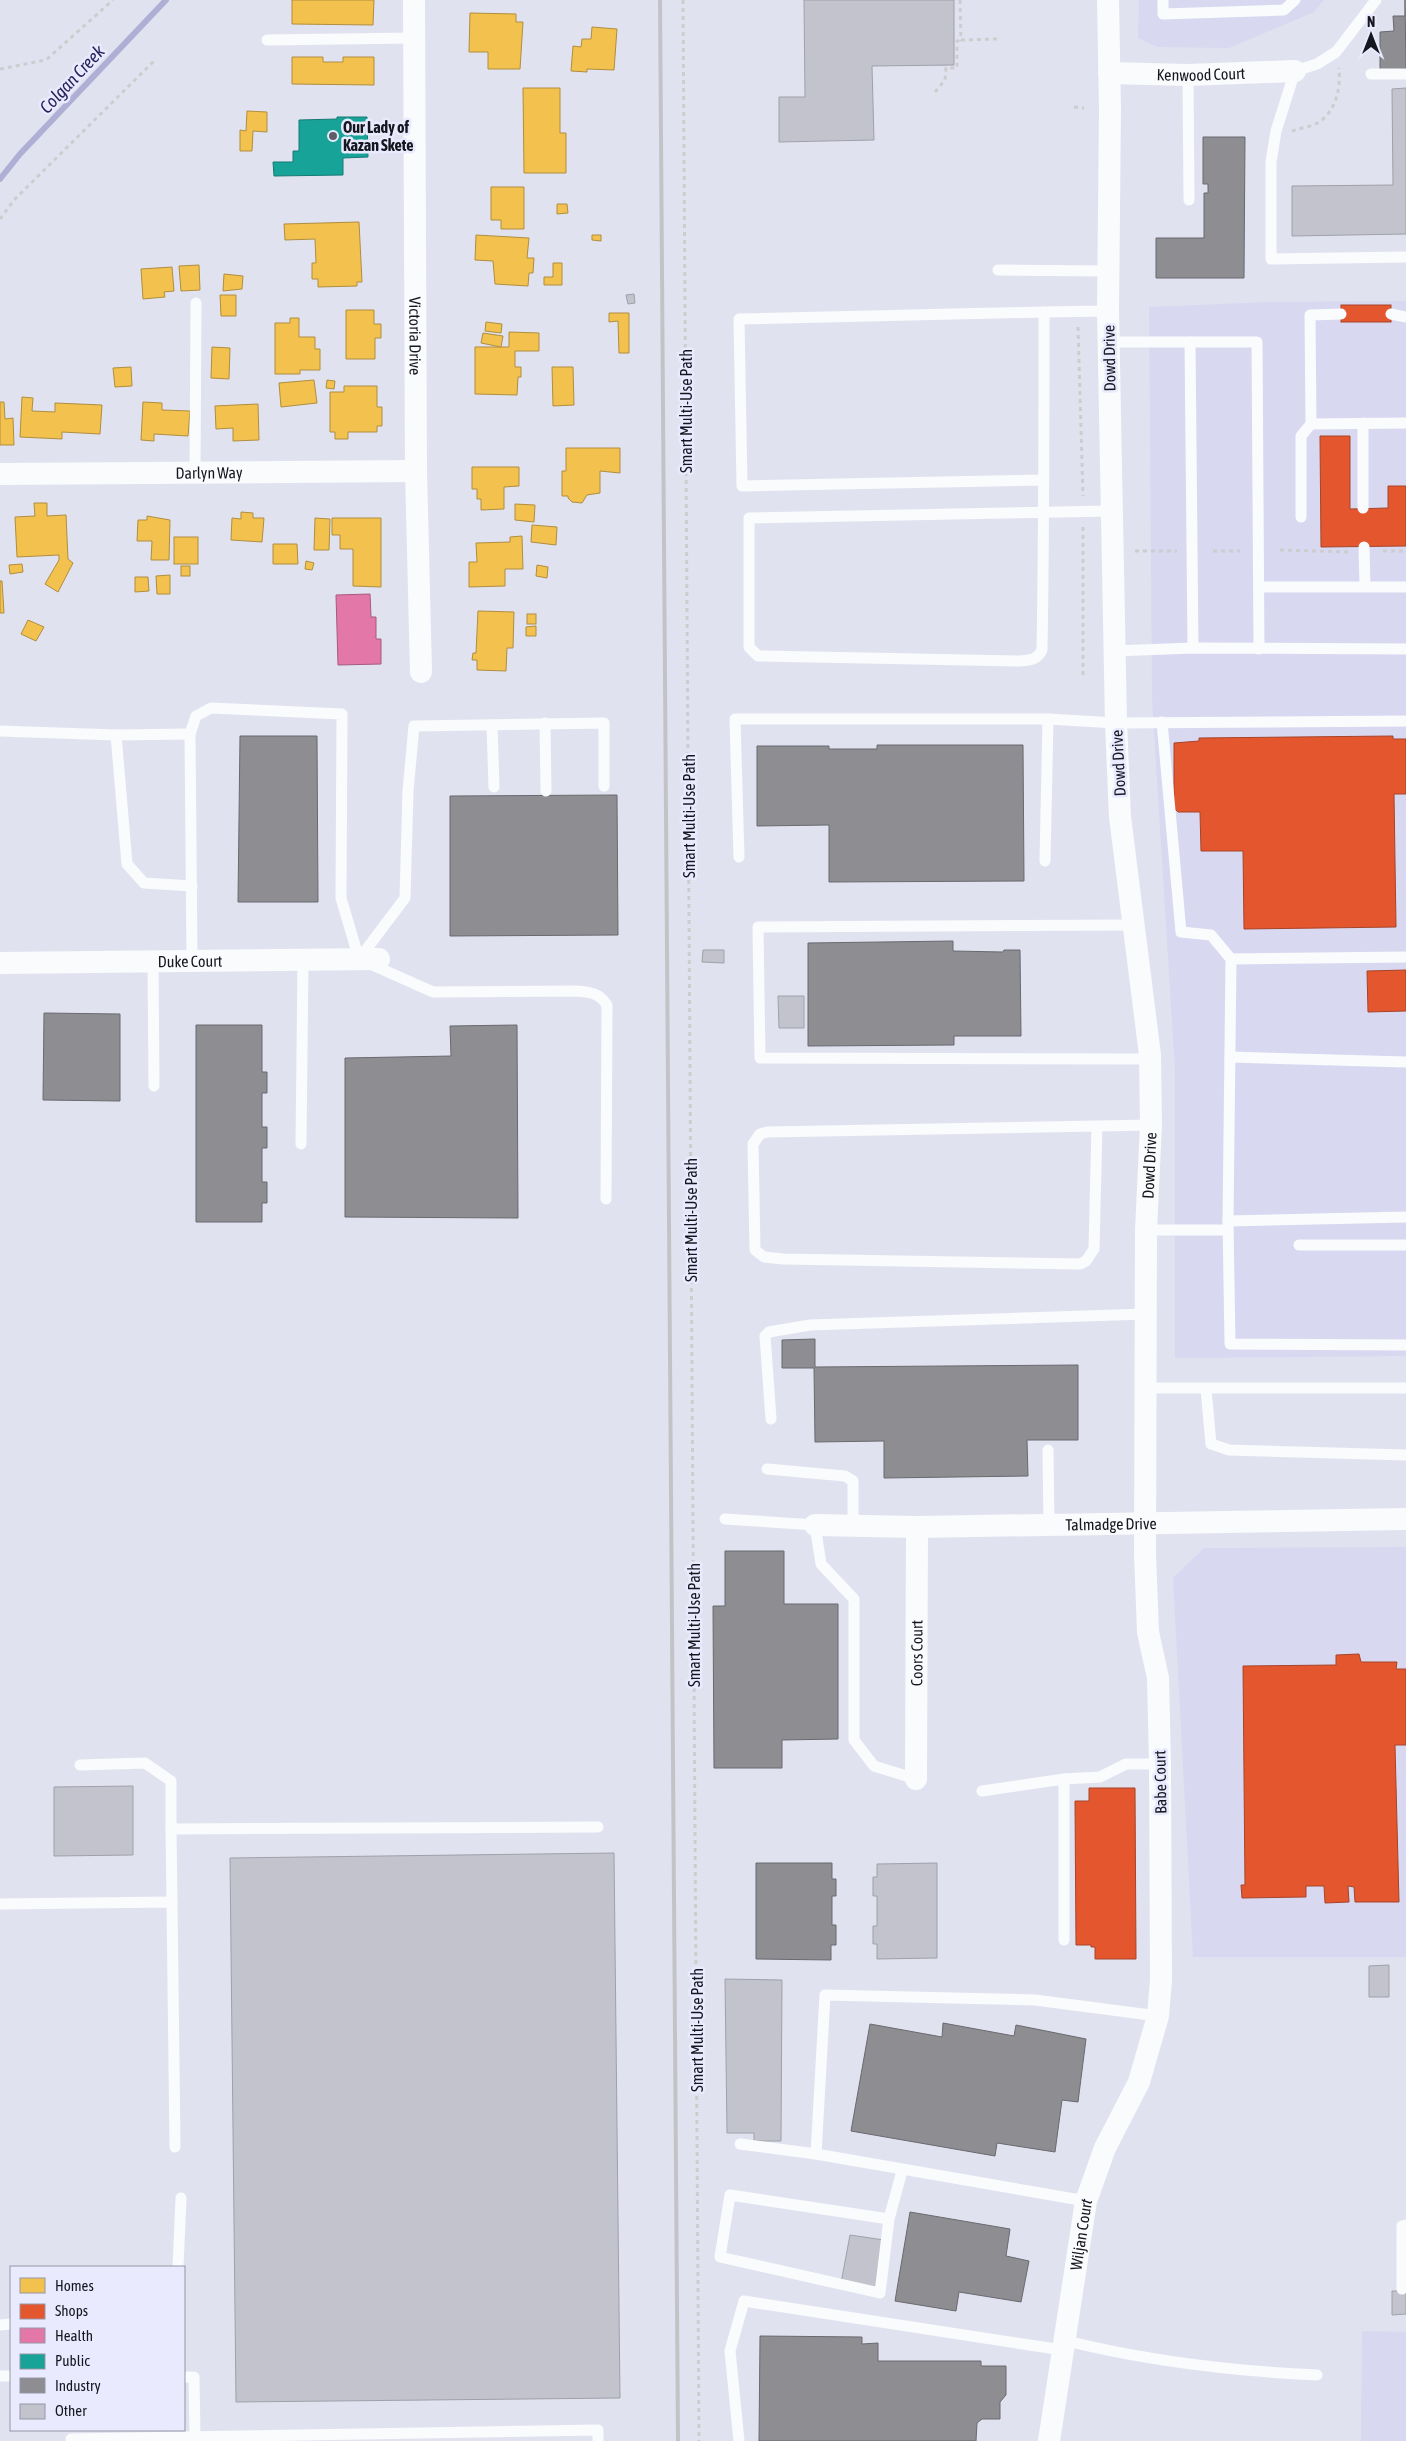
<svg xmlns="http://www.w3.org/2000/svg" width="1406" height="2441" viewBox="0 0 1406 2441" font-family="'Asap Condensed',sans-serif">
<rect width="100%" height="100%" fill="#e1e2ef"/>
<g fill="#d8d8f0">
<path d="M1139,0H1324L1314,12L1229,48L1157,47L1138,38Z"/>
<path d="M1406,301V1356L1175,1358V1071L1152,699L1149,307L1268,302Z"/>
<path d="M1406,1547V1957H1193L1173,1578L1204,1548Z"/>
<path d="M1362,2331L1406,2332V2441H1361Z"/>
</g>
<g fill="#f2c14e" stroke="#b08e40">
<path d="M292,0H374L373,25L292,24Z"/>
<path d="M470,13L516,14V22H523L520,69H488V52H469Z"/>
<path d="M592,27L617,29L614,70L587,69V72L571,71L573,46L581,47L582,39H591Z"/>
<path d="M292,57H323V62H343V57H374V85L292,84Z"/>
<path d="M523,88H560V133H566V173H524Z"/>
<path d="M247,111L267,112V132L253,131L252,151H240V130L246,131Z"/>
<path d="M491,187H524V229H501V220H491Z"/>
<path d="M557,204H567L568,213L557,214Z"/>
<path d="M359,222L362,282H357V286L318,287V279H312V263H316L315,239L285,240L284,224Z"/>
<path d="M476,235L529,238L527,258H534L533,273H529L528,286L495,284L493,261L475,260Z"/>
<path d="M592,235H601V241L592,240Z"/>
<path d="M553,263H562V285H544V277H553Z"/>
<path d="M199,265L200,290L181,291L179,266Z"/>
<path d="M172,267L174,291L164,292L165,297L143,299L141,269Z"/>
<path d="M224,274L243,276L242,289L223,291Z"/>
<path d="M220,295H236V316H221Z"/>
<path d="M346,310H374V324H381V338H375V359H346Z"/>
<path d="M609,313H629V353H619L618,321L609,322Z"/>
<path d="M290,318H299V337H315V349H320V370H300V374H275V323H290Z"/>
<path d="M486,322L502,324L501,333L485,331Z"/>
<path d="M509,332L539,333V351H515V367H521V377H518L517,395L475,394V347H509Z"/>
<path d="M483,333L503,336L501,347L481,343Z"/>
<path d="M212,347L230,348L229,379L211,378Z"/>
<path d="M131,367L132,386L115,387L113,368Z"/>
<path d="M552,367H573L574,405L553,406Z"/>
<path d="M314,380L317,403L281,407L279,383Z"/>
<path d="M327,380L335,381L334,389L326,388Z"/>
<path d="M344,386H377V407H382V426H377V432H348V439H335V432H330V392H344Z"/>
<path d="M22,397L33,398L32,411L55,412V403L102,405L100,434L62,432V439L20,437Z"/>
<path d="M0,402H4L5,419L13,418L14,445H0Z"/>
<path d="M143,402L162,403V410L190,411L188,436L154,434V441L141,440Z"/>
<path d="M258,404L259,440L233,441V428L216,429L215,406Z"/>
<path d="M566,448H620V473L600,471V493L587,495L582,503L572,502L568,498V496H562V471H566Z"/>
<path d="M472,467H519V486L504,487V509L481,510V499H477V489H472Z"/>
<path d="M34,503H47V516L66,515L68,559L73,563L58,592L45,584L59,560V555L17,557L15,517L35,516Z"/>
<path d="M515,504L535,505L534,522L515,520Z"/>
<path d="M241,512L253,513V518H264L262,542L231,540L232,518L241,519Z"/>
<path d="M147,516L170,520L169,560H151L152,541H137L138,520H147Z"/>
<path d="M315,518L330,519L329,550H314Z"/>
<path d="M332,518H381V587L353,586V549H340V535H332Z"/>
<path d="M532,525L557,527L556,545L531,542Z"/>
<path d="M522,536L523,569H505V586L469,587V562H477L476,543L510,542V537Z"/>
<rect x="174" y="537" width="24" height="27"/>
<path d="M273,544H297L298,564H273Z"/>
<path d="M306,561L314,563L312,570L305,569Z"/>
<path d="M22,564L23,572L10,574L9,565Z"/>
<path d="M537,565L548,567L547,578L536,576Z"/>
<rect x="181" y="566" width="9" height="10"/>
<path d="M170,575V594H157L156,576Z"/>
<path d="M135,577H148L149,591L135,592Z"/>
<path d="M0,581H2L4,613H0Z"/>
<path d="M478,611L514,612L513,648H507L506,671L477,670V660H472L473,653H476Z"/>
<rect x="527" y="614" width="9" height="10"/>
<path d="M28,620L44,627L36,641L21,634Z"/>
<path d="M536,626V636H526V627Z"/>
</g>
<g fill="#e4572e" stroke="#a6442a">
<rect x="1341" y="305" width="50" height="17"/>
<path d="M1320,436H1350V509L1388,508V486H1406V546L1321,547Z"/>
<path d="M1393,736V739H1406V794H1394L1396,927L1244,929L1243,851H1201L1200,812H1178L1174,808V743L1199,741V738Z"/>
<path d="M1406,970V1011L1368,1012L1367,971Z"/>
<path d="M1359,1654L1361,1662H1397L1396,1669H1406V1745H1395L1399,1902H1355L1354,1887L1348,1886L1349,1902L1325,1903L1324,1886H1306V1897L1242,1898L1241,1885H1245L1243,1666L1336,1665V1655Z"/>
<path d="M1089,1788H1135L1136,1959H1095V1947H1091V1945H1076L1075,1801H1089Z"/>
</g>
<path fill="#e377a8" stroke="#a65a7f" d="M370,594L371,617H376V639H381V664L338,665L336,595Z"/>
<path fill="#17a398" stroke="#177974" d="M337,117H367L368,157L343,158V175L274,176L273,162H293V151H299V120L337,119Z"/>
<g fill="#8d8d92" stroke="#696970">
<path d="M1405,0L1406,69L1380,70V32L1394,31L1393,16H1405Z"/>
<path d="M1203,137H1245L1244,278H1156V238H1204V193H1208V184H1203Z"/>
<path d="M240,736H317L318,902H238Z"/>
<path d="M877,745H1023L1024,881L829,882V825L757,826V746H829V749H877Z"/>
<path d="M617,795L618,935L450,936V796Z"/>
<path d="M953,941V951L1003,952L1004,950H1020L1021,1036H954V1045L808,1046V943Z"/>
<path d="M44,1013L120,1014V1101L43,1100Z"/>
<path d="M196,1025H262V1072H267V1093H262V1127H267V1148H262V1182H267V1203H262V1222H196Z"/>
<path d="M517,1025L518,1218L345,1217V1058L451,1056L450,1026Z"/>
<path d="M815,1339V1367L1078,1365V1440H1027L1028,1476L884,1478V1441L815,1442L814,1368H782V1340Z"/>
<path d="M725,1551H784V1604H838V1739L782,1740V1768H714L713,1606H725Z"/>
<path d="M756,1863H832V1879H836V1896H832V1925H836V1945H831V1960L756,1959Z"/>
<path d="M943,2023L1014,2036L1016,2025L1086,2039L1078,2102L1062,2100L1055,2152L997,2143L995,2156L851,2131L870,2024L942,2037Z"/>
<path d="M910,2212L1010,2229L1006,2256L1029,2261L1021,2302L959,2292L956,2311L895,2301Z"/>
<path d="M760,2336L862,2337V2344L878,2343V2361H981V2366H1006V2395L1000,2402V2419H982L977,2423L976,2441H759Z"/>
</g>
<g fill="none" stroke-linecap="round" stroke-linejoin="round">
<path stroke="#afaed4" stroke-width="6" d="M0,179L20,154L166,0"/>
</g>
<g fill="#c2c3cd" stroke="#9fa0aa">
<path d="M804,0H954V65L872,66L874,140L779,142V97H805Z"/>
<path d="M1406,88V234L1292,236V186L1393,185L1392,89Z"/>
<path d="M634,294L635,303L628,304L626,295Z"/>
<path d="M703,950H724V963L702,962Z"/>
<path d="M778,996H804V1028H779Z"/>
<path d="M133,1786V1855L54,1856V1787Z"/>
<path d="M614,1853L620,2398L236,2402L230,1858Z"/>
<path d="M937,1863V1958L877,1959V1944H873V1926H877V1896H873V1877H877V1864Z"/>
<path d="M1389,1965V1997H1369V1966Z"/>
<path d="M725,1979L782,1980L781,2141H754V2133H727Z"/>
<path d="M850,2235L884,2240L877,2288L841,2283Z"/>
<path d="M1392,2291H1406V2314L1392,2315Z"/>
</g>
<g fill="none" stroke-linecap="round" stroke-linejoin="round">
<g stroke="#cdcdd0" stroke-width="3" stroke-dasharray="4 4" stroke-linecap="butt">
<path d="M683,0L699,2441"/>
<path d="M960,0L961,40L997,39"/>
<path d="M0,69L46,60L113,0"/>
<path d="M935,92L945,80L946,68H957V41L961,40"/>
<path d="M1074,107L1084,108"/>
<path d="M1292,131C1300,128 1311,127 1319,122C1336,111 1341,88 1339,68"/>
<path d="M0,219L14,200L155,60"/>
<path d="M1078,327L1083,496"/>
<path d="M1083,527V679"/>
<path d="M1280,550L1350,552"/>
<path d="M1135,551H1177"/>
<path d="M1213,551H1240"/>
<path d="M1383,551H1406"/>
</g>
<g stroke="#fafbfd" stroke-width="11">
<path d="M1163,0V14L1284,10L1295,0"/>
<path d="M1376,0L1336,52L1317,64L1295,71L1276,131L1271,162V259L1406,257"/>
<path d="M267,40L414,38"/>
<path d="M1371,74H1406"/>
<path d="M1188,75L1189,200"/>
<path d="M998,270L1108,271"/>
<path d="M1044,312L1108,311"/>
<path d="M1391,314L1406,317"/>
<path d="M1109,342H1190L1193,648"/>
<path d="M1190,342H1257L1259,649"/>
<path d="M1363,423V508"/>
<path d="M1311,424L1310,315L1341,314"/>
<path d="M195,473L196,303"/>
<path d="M1044,480L742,486L739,319L1044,312C1044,425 1044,537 1042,650C1037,660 1031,660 1020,661L758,656L749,647V518L1112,511"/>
<path d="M1301,517V436L1311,424L1406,423"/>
<path d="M1364,547L1365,586"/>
<path d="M1259,587H1406"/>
<path d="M1114,651L1193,648L1406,649"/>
<path d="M1162,722L1181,932L1211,935L1231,959"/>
<path d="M545,723L546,791"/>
<path d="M492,725L494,787"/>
<path d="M0,731L116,735L190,734"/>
<path d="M116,735L127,864L144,883L192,886"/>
<path d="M739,857L735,719H1048L1116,723L1406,721"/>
<path d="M1045,861L1048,719"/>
<path d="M1133,925L758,927L760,1058L1150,1059"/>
<path d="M1406,957L1231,959L1228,1221L1230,1344L1406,1345"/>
<path d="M359,959L405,898L408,791L414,726L604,723V786"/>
<path d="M153,961L154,1086"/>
<path d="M192,961L190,734L196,716L211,708L342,714L341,898L359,959L433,992L576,991C591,992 599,993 607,1005L606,1199"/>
<path d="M1230,1057L1406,1062"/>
<path d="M1097,1126L1094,1249L1086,1261L1080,1264L783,1259L764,1257L755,1250L753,1144L760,1134L767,1132L1151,1125"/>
<path d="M301,1144L303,960"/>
<path d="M1228,1221L1406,1217"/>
<path d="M1146,1230H1228"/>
<path d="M1299,1245H1406"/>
<path d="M1147,1388H1406"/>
<path d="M1206,1389L1211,1444L1229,1450L1406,1455"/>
<path d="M771,1419L765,1336L769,1332L810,1325L1146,1314"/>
<path d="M1048,1450L1049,1526"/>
<path d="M767,1469L845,1476L853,1481V1525"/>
<path d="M725,1519L815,1525L821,1564L854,1599V1740L874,1766L916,1779"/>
<path d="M80,1765L145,1763L171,1781V1829"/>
<path d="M982,1791L1064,1779"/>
<path d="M172,1902L171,1829L598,1827"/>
<path d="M0,1904L172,1902L175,2147"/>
<path d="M1064,1940V1779L1100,1777L1126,1764H1160"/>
<path d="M740,2144L816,2154"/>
<path d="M1086,2201L816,2154L825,1995L1035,2000L1158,2016"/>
<path d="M889,2219L880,2293L720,2257L730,2195L889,2219L902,2171"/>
<path d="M178,2267L181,2198"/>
<path d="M1402,2289V2226L1406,2225"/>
<path d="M0,2325L11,2324"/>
<path d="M1063,2340C1146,2361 1231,2371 1317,2375"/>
<path d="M0,2376H11"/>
<path d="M184,2377H194L195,2437"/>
<path d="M71,2441V2439L598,2430V2441"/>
<path d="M739,2441L730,2351L744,2301L1062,2350"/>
</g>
<g stroke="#fafbfd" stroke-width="22">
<path id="s1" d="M414,0L416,471L421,672"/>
<path id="s2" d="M1109,73L1188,75L1295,71"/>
<path id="s3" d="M0,474L416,471"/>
<path id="s4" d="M0,963L379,959"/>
<path id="s5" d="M815,1525L917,1527L1406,1519"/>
<path id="s6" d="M916,1779L917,1527"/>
<path id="s7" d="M1049,2441L1086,2201L1105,2148L1139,2082L1158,2016L1161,1980L1160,1764L1158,1678L1148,1632L1145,1554L1146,1230L1151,1125L1150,1055L1120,817L1116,723L1108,311L1110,109L1108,0"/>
</g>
<path stroke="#c3c3c7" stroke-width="4" d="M660,0L678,2441"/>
</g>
<circle fill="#5d5d68" stroke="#e9eafe" stroke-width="2" cx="333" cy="136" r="5"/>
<g text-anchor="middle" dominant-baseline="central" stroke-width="5" stroke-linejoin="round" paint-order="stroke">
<g font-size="16" fill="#16161f" stroke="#e9eafe">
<text stroke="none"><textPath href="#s2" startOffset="92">Kenwood Court</textPath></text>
<text stroke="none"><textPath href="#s1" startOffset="336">Victoria Drive</textPath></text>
<text transform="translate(1109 358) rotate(-91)">Dowd Drive</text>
<text transform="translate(686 411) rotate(-90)">Smart Multi-Use Path</text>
<text stroke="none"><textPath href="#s3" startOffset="209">Darlyn Way</textPath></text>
<text transform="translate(1118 763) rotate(-93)">Dowd Drive</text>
<text transform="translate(689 816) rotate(-90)">Smart Multi-Use Path</text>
<text stroke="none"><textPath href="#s4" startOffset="190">Duke Court</textPath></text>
<text stroke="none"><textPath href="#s7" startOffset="1294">Dowd Drive</textPath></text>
<text transform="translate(691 1220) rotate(-90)">Smart Multi-Use Path</text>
<text stroke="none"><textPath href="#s5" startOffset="296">Talmadge Drive</textPath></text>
<text transform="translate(694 1625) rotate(-90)">Smart Multi-Use Path</text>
<text stroke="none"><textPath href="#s6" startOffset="126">Coors Court</textPath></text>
<text transform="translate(1160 1782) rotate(-91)">Babe Court</text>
<text transform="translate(697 2030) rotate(-90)">Smart Multi-Use Path</text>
<text stroke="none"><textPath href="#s7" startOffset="209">Wiljan Court</textPath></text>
</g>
<g font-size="16" font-weight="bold" fill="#16161f" stroke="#e9eafe" text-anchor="start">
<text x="343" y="127">Our Lady of<tspan x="343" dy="18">Kazan Skete</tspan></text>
</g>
<g font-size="18" font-style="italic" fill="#271e58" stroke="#e9eafe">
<text transform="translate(72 79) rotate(-47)">Colgan Creek</text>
</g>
</g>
<rect x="10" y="2266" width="175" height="165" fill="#e9eafe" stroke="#9595a5"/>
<rect x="20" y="2278" width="25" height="15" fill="#f2c14e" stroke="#9595a5"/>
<text x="55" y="2291" font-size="15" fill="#16161f">Homes</text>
<rect x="20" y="2304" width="25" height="15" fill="#e4572e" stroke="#9595a5"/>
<text x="55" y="2316" font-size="15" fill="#16161f">Shops</text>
<rect x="20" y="2328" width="25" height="15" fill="#e377a8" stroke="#9595a5"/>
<text x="55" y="2341" font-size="15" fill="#16161f">Health</text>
<rect x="20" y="2354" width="25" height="15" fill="#17a398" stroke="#9595a5"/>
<text x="55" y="2366" font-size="15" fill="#16161f">Public</text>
<rect x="20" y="2378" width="25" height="15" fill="#8d8d92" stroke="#9595a5"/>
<text x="55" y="2391" font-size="15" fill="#16161f">Industry</text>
<rect x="20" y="2404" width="25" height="15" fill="#c2c3cd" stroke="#9595a5"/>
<text x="55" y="2416" font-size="15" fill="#16161f">Other</text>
<g transform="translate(1371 35)" stroke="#e9eafe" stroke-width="4" paint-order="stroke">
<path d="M0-4L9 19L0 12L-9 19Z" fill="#16161f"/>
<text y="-8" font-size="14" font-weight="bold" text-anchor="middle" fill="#16161f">N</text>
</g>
</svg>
